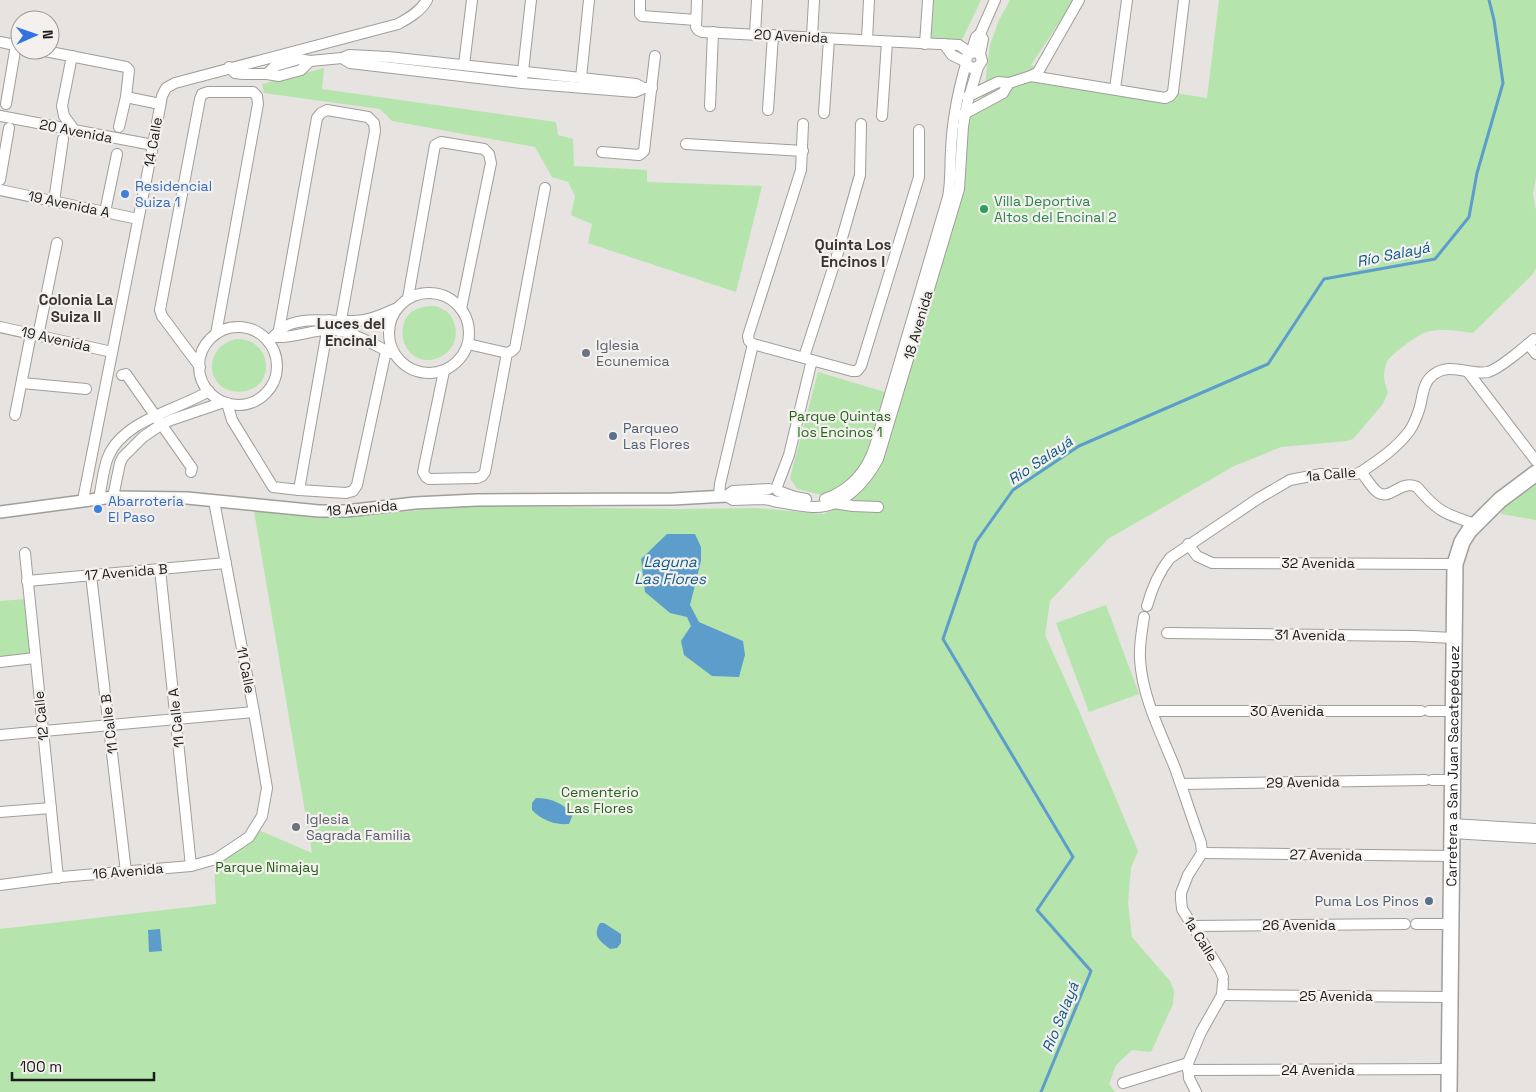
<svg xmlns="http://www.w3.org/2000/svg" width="1536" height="1092" viewBox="0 0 1536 1092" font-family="'Space Grotesk',sans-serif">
<rect width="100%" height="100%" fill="#e6e3e0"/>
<g fill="#b5e5ad">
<path d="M932,0H981L959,46L930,37Z"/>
<path d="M1010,0H1074L1031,65L1050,74L1207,98L1219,0H1536V177L1533,194L1536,210V268L1532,275L1473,333C1460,331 1440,328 1427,332C1418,334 1390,355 1387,362C1382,373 1384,382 1388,392L1383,404L1353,439L1347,441L1281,447L1234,466L1108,539L1050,601L1045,635L1080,713L1138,851L1131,868L1128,903L1132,937L1170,981L1174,991L1173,1004L1151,1052L1132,1050L1116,1065L1109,1084L1115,1092H0V929L216,904L214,864C234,855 246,849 256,829L312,853L254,511L320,518L347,517L444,508L480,506L679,509L757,508L824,514L847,502L868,481L927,303L967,117L978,113L985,84L990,45L999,20Z"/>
<path d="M324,68L322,89L556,122L558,135L573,139L574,166L647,170V182L762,186L736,292L588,243L592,224L571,215L575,196L568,182L552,177L535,147L392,121L380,109L264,93L262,84Z"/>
<path d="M435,306C447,310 452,314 455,326C462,353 426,373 408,350C400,339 400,320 413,311C419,307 427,306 435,306Z"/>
<path d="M235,339C271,337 277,384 246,391C208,398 198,350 235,339Z"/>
<path d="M818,372L885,392L862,467L841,487L822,495L797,489L790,478Z"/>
<path d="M1536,481V520L1501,514L1506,503Z"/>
<path d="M26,599L30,653L0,657V601Z"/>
<path d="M1106,605L1139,694L1089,712L1056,623Z"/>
</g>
<g fill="#5d9dcb">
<path d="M667,534H695L701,547V561L690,605L699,622L743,641L745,655L739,677L712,676L684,655L681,641L691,626L687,617L670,613L645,592L641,559Z"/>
<path d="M536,798C552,798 561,803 573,814L569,824C555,825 543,821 532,810V803Z"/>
<path d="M600,923H604L621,934V943L617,948L610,949C600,941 592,936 600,923Z"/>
<path d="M160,929L162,951L149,952L148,930Z"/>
</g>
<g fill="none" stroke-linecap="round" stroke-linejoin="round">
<path stroke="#5d9dcb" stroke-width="3" d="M1041,1092L1091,971L1037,910L1073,857L943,639L976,542L1013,490L1079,446L1268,364L1324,279L1435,259L1469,217L1477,173L1503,83L1494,20L1489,0"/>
<g stroke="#a09e9b" stroke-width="12">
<g id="minor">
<path d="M640,0V14L642,16L696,20"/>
<path d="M697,0L696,27L698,30L702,32L959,45L970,53"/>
<path d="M755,34L757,0"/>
<path d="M980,34L995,0"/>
<path d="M812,37L814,0"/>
<path d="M867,40L869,0"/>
<path d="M0,42L20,46"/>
<path d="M925,44L928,0"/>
<path d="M944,44L952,55L966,62"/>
<path d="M40,50L126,67L129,70L126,97L119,127"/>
<path d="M971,53L976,37L980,34L983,39L980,54"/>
<path d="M72,56L62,106L64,116L75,131"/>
<path d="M342,58L350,63L522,83L635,92L644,88"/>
<path d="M464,65L472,0"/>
<path d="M229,67L235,73L243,74H267L279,76L301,70L310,61"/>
<path d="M267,74L275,66L299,59L310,61L342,58L349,55L388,57L636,84L644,88H652"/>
<path d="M1031,76L1165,98L1170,96L1173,92L1184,0"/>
<path d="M581,78L589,0"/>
<path d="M522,80L531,0"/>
<path d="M1115,89L1127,0"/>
<path d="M126,97L160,104"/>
<path d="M967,97L998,82L1009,83L1031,76L1038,72L1079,0"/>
<path d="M6,104L16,45"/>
<path d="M710,106L713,32"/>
<path d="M768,110L773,35"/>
<path d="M824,113L829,39"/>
<path d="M962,115L1003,93L1009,83"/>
<path d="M0,116L153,145"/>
<path d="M882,116L887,42"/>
<path d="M803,124L801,170L748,336L749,341L753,344L852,371H857L861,366L919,177V130"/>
<path d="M686,144L803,151"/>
<path d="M602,152L639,155L644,151L655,56"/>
<path d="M0,180L9,128"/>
<path d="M0,190L138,219"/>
<path d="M54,201L63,139"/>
<path d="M105,212L117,154"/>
<circle cx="429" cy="333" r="40"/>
<path d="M408,298L435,145L441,142L484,149L489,154L491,163L461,309"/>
<path d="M0,327L112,352"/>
<circle cx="238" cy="366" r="39"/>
<path d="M279,330L317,118L321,113L327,110L368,117L374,123L375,131L339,331"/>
<path d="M38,336L57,243"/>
<path d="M276,337C292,338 309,331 326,330C348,328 372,344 391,353"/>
<path d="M268,341C276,336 278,330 286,326C308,315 340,324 364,320C376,318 386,313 397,308"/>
<path d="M468,344L507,353L512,351L515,348L545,188"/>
<path d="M1528,344L1536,354"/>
<path d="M804,357L836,259L860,175L861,124"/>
<path d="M200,367L162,316L160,310L200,99L202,94L208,92H253L257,96L258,104L216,334"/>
<path d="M444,371L423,472L426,477L429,479L477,478L482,476L485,472L507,353"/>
<path d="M1468,372L1536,461"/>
<path d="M122,375L126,374L192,468L191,472"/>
<path d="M22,383L86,389"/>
<path d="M227,403L232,420L273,487L299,490L346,493L353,491L357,485L386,351"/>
<path d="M15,415L31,334"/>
<path d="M1361,472C1366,478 1371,486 1376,491C1390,503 1399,479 1417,487C1438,512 1445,514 1475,524"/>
<path d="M769,489L733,491L726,496L733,500L762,499L771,500"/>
<path d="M776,489L789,455L812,360"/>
<path d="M299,490L329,320"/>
<path d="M778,491L795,497L806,499"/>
<path d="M719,496L720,484L753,344"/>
<path d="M113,497L120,463L123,457L143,437L162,424L171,420L224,402"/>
<path d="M99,498C102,485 103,469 108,457C123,420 178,410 209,391"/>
<path d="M825,499C850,490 867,471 875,446L948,197C951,182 950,167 951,151C952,121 958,92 966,64"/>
<path d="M83,500L153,145L162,96L166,88L175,83L398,24C409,18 421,11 427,0"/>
<path d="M773,501C786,503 799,506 812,507C842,509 865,483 878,459L959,189L963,126L967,104L978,67L982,61L980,54L975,52L970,53L967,57L966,64L972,68L978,67"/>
<path d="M833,503L853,506L878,507"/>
<path d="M1188,544L1197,556L1212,563L1455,564"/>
<path d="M25,553L58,878"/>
<path d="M160,569L191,866"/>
<path d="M91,575L126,872"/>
<path d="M27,581L226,563"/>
<path d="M1147,606C1152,588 1158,573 1170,558L1259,498L1290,480L1321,474H1356L1361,472C1379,460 1397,448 1410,430C1414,424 1417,416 1419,410C1423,398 1422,383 1433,375C1450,361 1469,376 1488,372C1499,369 1525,347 1534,339"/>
<path d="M1144,617C1142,631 1139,645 1140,659C1142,697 1161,733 1175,768C1184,793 1192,818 1201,843L1202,853L1188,875L1181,893V899L1182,909L1220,970L1223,977"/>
<path d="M1167,633L1414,636L1453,638"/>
<path d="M0,662L35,658"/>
<path d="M1152,711H1421"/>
<path d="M1429,711H1453"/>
<path d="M0,735L254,712"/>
<path d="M1432,780H1452"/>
<path d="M1181,784L1425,780"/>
<path d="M0,812L51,808"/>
<path d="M1452,824L1536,829"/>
<path d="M1452,833L1536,838"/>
<path d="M1202,853L1451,856"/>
<path d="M0,885L61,877L191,866L216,859L249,837L262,816L267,788L254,712L214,501"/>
<path d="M1416,924H1450"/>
<path d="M1194,926L1405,924"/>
<path d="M1222,995L1450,997"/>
<path d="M1188,1070L1449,1069"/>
<path d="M1123,1083L1188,1063"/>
<path d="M1196,1092L1189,1078L1188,1063L1201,1032L1222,995L1223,982"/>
</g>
</g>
<g stroke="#a09e9b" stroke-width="14">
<path id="tertiary" d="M0,512L113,497L187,498L319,511H346L415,503L477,500L673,499L726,496"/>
</g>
<g stroke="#a09e9b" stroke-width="18">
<g id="primary">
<path id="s1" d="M1449,1092L1455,564L1462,542L1469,531L1500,500L1536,473"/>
</g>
</g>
<use href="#minor" stroke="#fff" stroke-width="10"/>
<use href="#tertiary" stroke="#fff" stroke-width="11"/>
<use href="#primary" stroke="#fff" stroke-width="15"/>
</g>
<g fill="#3f7fe0" stroke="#f3f0ee" stroke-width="2">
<circle cx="125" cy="194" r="5"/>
<circle cx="98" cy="509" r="5"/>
</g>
<circle fill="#2e9e5b" stroke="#f3f0ee" stroke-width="2" cx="984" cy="209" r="5"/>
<g fill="#6b7280" stroke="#f3f0ee" stroke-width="2">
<circle cx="586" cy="353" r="5"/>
<circle cx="296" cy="827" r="5"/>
</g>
<g fill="#5c6f8a" stroke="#f3f0ee" stroke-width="2">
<circle cx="613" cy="436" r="5"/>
<circle cx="1429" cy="901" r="5"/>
</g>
<g text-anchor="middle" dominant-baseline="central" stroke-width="4.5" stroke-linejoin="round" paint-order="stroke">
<g font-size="14" fill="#1c1b1a" stroke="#f3f0ee">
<text transform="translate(791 36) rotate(3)">20 Avenida</text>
<text transform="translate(76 131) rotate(11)">20 Avenida</text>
<text transform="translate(153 142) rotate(-80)">14 Calle</text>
<text transform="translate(69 204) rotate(12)">19 Avenida A</text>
<text transform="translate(918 325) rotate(-74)">18 Avenida</text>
<text transform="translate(56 339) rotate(13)">19 Avenida</text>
<text transform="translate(1331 474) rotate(-5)">1a Calle</text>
<text transform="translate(362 508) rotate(-5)">18 Avenida</text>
<text x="1318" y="563">32 Avenida</text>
<text transform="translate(126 572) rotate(-5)">17 Avenida B</text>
<text transform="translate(1310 635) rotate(1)">31 Avenida</text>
<text transform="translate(246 670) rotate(79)">11 Calle</text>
<text x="1287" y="711">30 Avenida</text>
<text transform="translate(41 716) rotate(-96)">12 Calle</text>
<text transform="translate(176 718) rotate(-96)">11 Calle A</text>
<text transform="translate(109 724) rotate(-97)">11 Calle B</text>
<text stroke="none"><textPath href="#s1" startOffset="326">Carretera a San Juan Sacatepéquez</textPath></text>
<text transform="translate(1303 782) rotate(-1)">29 Avenida</text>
<text transform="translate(1326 855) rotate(1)">27 Avenida</text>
<text transform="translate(128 871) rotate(-5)">16 Avenida</text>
<text x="1299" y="925">26 Avenida</text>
<text transform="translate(1201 939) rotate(58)">1a Calle</text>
<text x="1336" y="996">25 Avenida</text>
<text x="1318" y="1070">24 Avenida</text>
</g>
<g font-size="14" fill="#366cbe" stroke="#f3f0ee" text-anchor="start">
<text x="135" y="186">Residencial<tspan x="135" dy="16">Suiza 1</tspan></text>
<text x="108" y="501">Abarroteria<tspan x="108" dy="16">El Paso</tspan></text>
</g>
<g font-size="14" fill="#27864d" stroke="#f3f0ee" text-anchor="start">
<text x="994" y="201">Villa Deportiva<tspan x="994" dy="16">Altos del Encinal 2</tspan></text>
</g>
<g font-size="14" fill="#5b616d" stroke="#f3f0ee" text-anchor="start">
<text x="596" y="345">Iglesia<tspan x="596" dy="16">Ecunemica</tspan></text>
<text x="306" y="819">Iglesia<tspan x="306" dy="16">Sagrada Familia</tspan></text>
</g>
<g font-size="14" fill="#25651b" stroke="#f3f0ee">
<text x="840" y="416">Parque Quintas<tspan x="840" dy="16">los Encinos 1</tspan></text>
<text x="600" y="792">Cementerio<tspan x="600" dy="16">Las Flores</tspan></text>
<text x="267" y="867">Parque Nimajay</text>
</g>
<g font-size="14" fill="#4e5e75" stroke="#f3f0ee" text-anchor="start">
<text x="623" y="428">Parqueo<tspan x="623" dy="16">Las Flores</tspan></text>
<text x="1419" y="901" text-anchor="end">Puma Los Pinos</text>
</g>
<g font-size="15" font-weight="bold" fill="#383634" stroke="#f3f0ee">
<text x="853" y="244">Quinta Los<tspan x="853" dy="17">Encinos I</tspan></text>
<text x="76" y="299">Colonia La<tspan x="76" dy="17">Suiza II</tspan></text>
<text x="351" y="323">Luces del<tspan x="351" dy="17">Encinal</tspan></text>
</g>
<g font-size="15" font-style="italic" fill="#0e5b88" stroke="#f3f0ee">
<text transform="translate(1393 254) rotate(-12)">Río Salayá</text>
<text transform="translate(1040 460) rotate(-34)">Río Salayá</text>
<text x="670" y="561">Laguna<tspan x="670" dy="17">Las Flores</tspan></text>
<text transform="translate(1060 1017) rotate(-68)">Río Salayá</text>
</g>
</g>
<g transform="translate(35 35) rotate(88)"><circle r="24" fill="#f3f0ee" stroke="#9d9b99"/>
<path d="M0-4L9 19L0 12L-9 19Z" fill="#3273e1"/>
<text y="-8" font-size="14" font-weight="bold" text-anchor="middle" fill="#1c1b1a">N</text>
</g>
<path d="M12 1072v8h142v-8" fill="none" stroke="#1c1b1a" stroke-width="2.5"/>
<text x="20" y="1072" font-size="15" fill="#1c1b1a" stroke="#f3f0ee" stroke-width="4" paint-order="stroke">100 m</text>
</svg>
